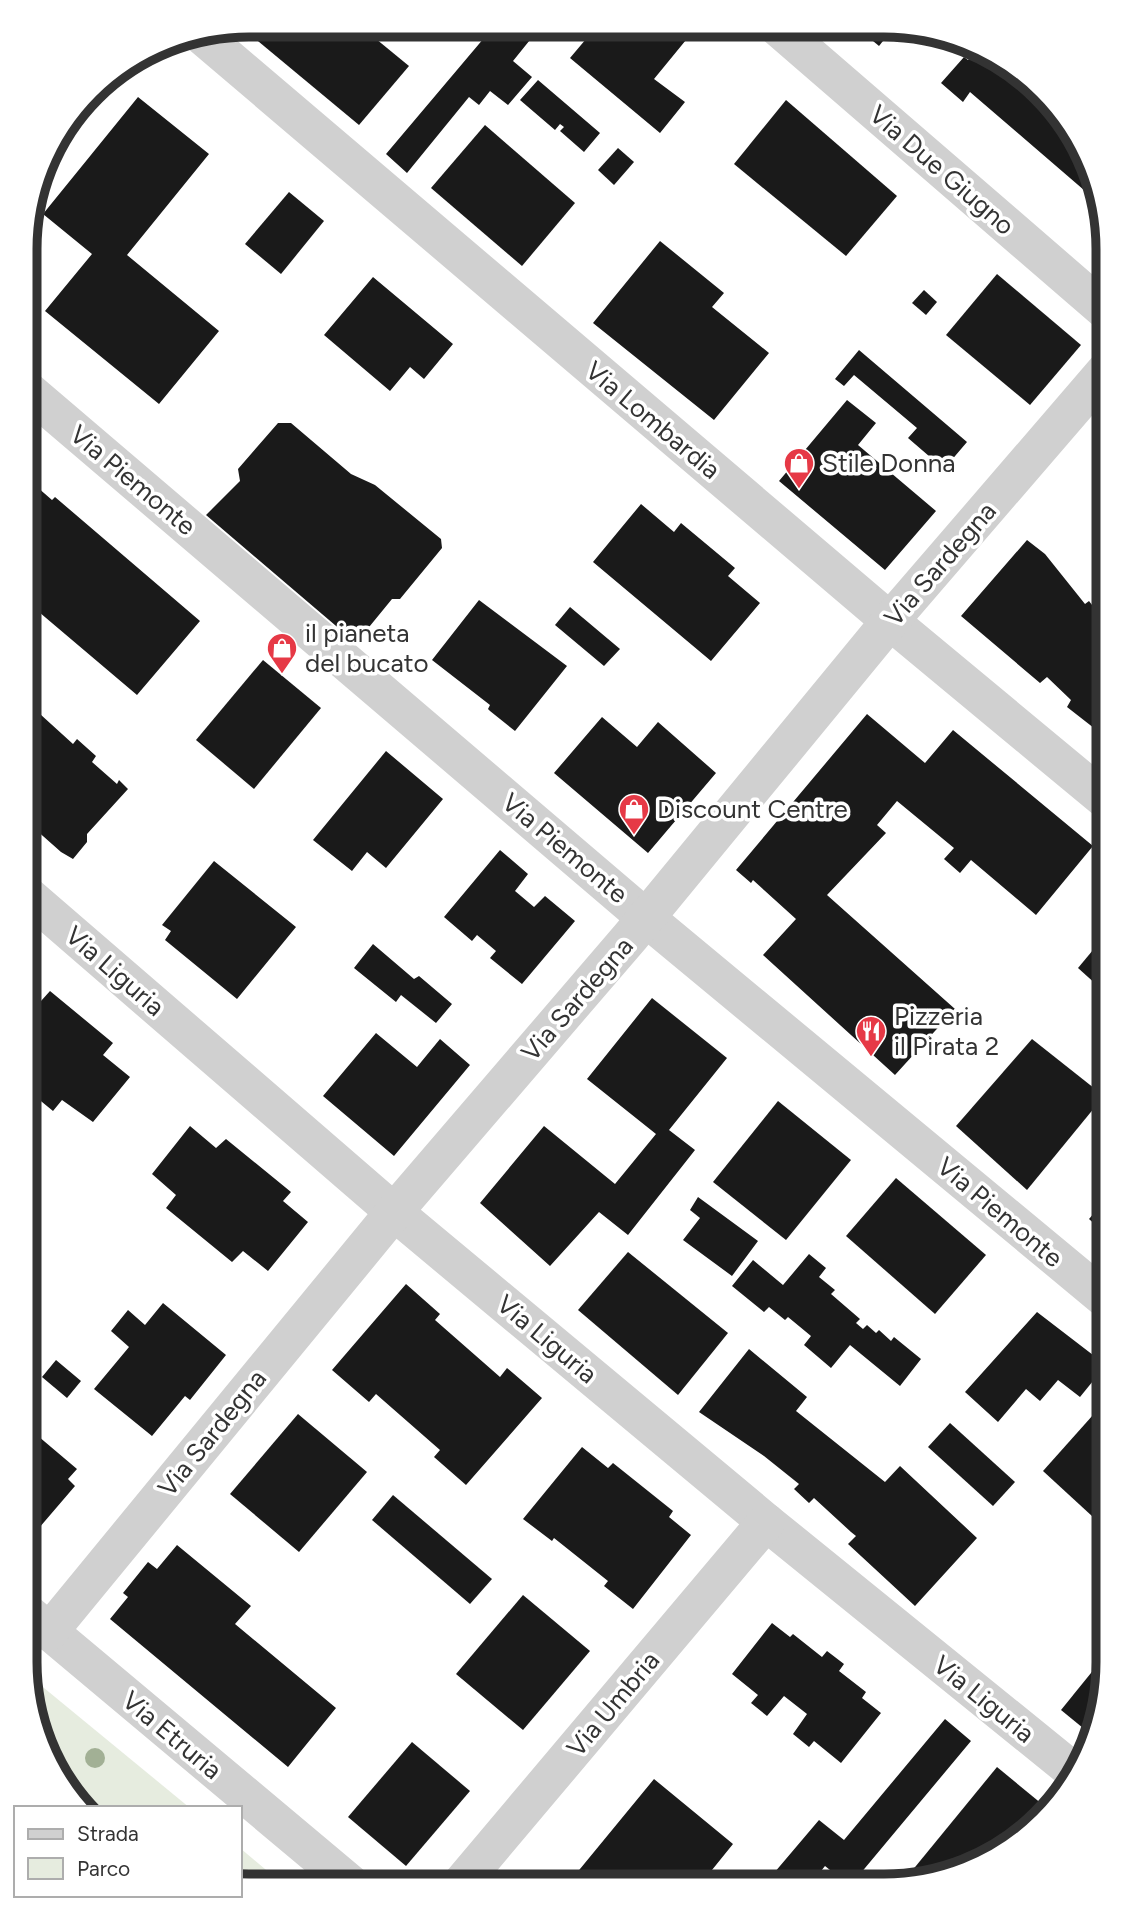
<svg xmlns="http://www.w3.org/2000/svg" width="1133" height="1911" viewBox="0 0 1133 1911" font-family="Figtree,sans-serif">
<rect width="100%" height="100%" fill="#fff"/>
<g fill="#e6ecdf">
<path d="M27,1674L190,1808H87L41,1748Z"/>
<path d="M240,1848L284,1885H240Z"/>
</g>
<g fill="#1a1a1a">
<path d="M249,25H359L409,66L359,125L240,26Z"/>
<path d="M495,25H542L513,61L532,77L508,105L490,91L479,105L469,97L407,173L386,154Z"/>
<path d="M597,26H692L695,29L654,79L685,102L660,133L570,58Z"/>
<path d="M855,26H895L879,46Z"/>
<path d="M975,52L1021,71L1092,163L1099,203L970,92L963,102L941,83L964,57L968,60Z"/>
<path d="M538,80L600,133L584,152L560,131L564,127L560,124L555,130L520,100Z"/>
<path d="M138,97L209,154L127,255L219,331L159,404L45,311L92,254L43,214Z"/>
<path d="M786,100L897,196L846,256L734,164Z"/>
<path d="M485,125L575,203L522,266L431,188Z"/>
<path d="M618,148L634,162L614,185L598,170Z"/>
<path d="M289,192L324,221L281,274L245,244Z"/>
<path d="M660,241L724,293L712,307L769,353L714,420L593,323Z"/>
<path d="M997,274L1081,345L1030,405L946,335Z"/>
<path d="M373,277L453,344L424,379L410,367L390,391L324,335Z"/>
<path d="M924,290L937,302L926,315L912,303Z"/>
<path d="M859,350L967,442L944,469L908,438L917,428L854,375L844,386L835,379Z"/>
<path d="M847,400L876,423L858,445L936,511L885,570L779,481Z"/>
<path d="M278,423H291L351,474L375,485L441,539L442,548L400,599H392L356,643L206,515L240,481L238,469Z"/>
<path d="M29,480L52,500L55,497L200,621L137,695L26,601V484Z"/>
<path d="M641,504L674,532L681,523L735,568L728,576L760,603L711,661L593,562Z"/>
<path d="M1027,540L1045,554L1085,604L1089,601L1108,626V739L1067,707L1071,700L1047,677L1040,683L961,616Z"/>
<path d="M479,600L567,666L515,731L490,711L488,709L490,705L432,660Z"/>
<path d="M570,607L620,649L604,666L555,625Z"/>
<path d="M263,660L321,708L254,789L196,740Z"/>
<path d="M40,714L73,744L77,739L96,756L92,762L117,784L119,780L128,789L87,834V842L73,859L61,852L26,821V730Z"/>
<path d="M867,714L925,763L953,730L1093,846L1036,915L971,860L960,873L944,859L954,848L897,801L877,825L886,833L827,895L955,1009L895,1075L763,955L796,919L753,880L751,883L736,870Z"/>
<path d="M602,717L637,747L658,722L716,773L648,853L554,773Z"/>
<path d="M386,751L443,799L386,868L367,852L352,871L313,840Z"/>
<path d="M500,850L528,874L515,891L534,907L545,896L575,921L522,984L490,958L496,951L477,935L472,941L444,917Z"/>
<path d="M214,861L296,927L237,999L165,940L171,931L162,925Z"/>
<path d="M1108,932V995L1078,968Z"/>
<path d="M373,944L414,979L419,976L452,1004L436,1023L401,995L396,1002L354,968Z"/>
<path d="M25,988L41,1001L50,991L113,1043L103,1055L130,1077L93,1122L62,1100L53,1111L25,1088Z"/>
<path d="M652,998L727,1058L669,1130L695,1150L628,1235L599,1212L550,1266L480,1203L544,1126L615,1184L656,1134L587,1079Z"/>
<path d="M376,1033L417,1067L440,1039L470,1065L394,1156L323,1096Z"/>
<path d="M1032,1039L1104,1096L1027,1190L956,1126Z"/>
<path d="M778,1101L851,1160L786,1240L713,1182Z"/>
<path d="M190,1126L216,1148L226,1139L291,1192L283,1201L308,1222L268,1271L243,1251L232,1262L166,1208L176,1195L152,1174Z"/>
<path d="M896,1178L986,1255L935,1314L846,1236Z"/>
<path d="M698,1197L758,1241L732,1276L683,1240L700,1218L690,1210Z"/>
<path d="M1108,1197V1236L1089,1219Z"/>
<path d="M628,1252L728,1333L678,1395L578,1310Z"/>
<path d="M809,1254L826,1268L819,1277L835,1290L831,1294L860,1319L856,1323L863,1329L867,1325L876,1333L879,1330L891,1341L894,1337L921,1359L900,1386L850,1345L831,1368L804,1345L811,1336L788,1317L785,1320L769,1307L764,1312L732,1286L753,1260L783,1285Z"/>
<path d="M406,1284L440,1314L435,1320L500,1377L507,1368L542,1398L466,1485L434,1457L440,1450L376,1394L369,1402L332,1370Z"/>
<path d="M163,1303L226,1355L190,1400L185,1396L152,1436L94,1389L129,1347L111,1331L128,1310L145,1325Z"/>
<path d="M1037,1312L1106,1365L1080,1397L1058,1380L1040,1401L1026,1389L998,1422L965,1392Z"/>
<path d="M749,1349L807,1397L796,1411L885,1482L900,1466L977,1538L915,1606L848,1544L856,1536L851,1532L814,1498L809,1503L794,1489L799,1484L764,1456L699,1412Z"/>
<path d="M56,1360L81,1381L67,1398L42,1377Z"/>
<path d="M298,1414L367,1472L299,1552L230,1494Z"/>
<path d="M1093,1415L1108,1428V1523L1105,1528L1043,1471Z"/>
<path d="M950,1423L1015,1482L993,1506L928,1447Z"/>
<path d="M25,1425L77,1469L68,1479L75,1486L27,1542L25,1540Z"/>
<path d="M582,1447L608,1468L613,1463L673,1511L669,1517L691,1535L633,1609L604,1586L608,1581L554,1538L552,1541L523,1519Z"/>
<path d="M393,1495L492,1579L470,1604L372,1520Z"/>
<path d="M177,1545L251,1606L235,1624L336,1708L288,1767L110,1619L128,1597L123,1593L148,1562L157,1569Z"/>
<path d="M523,1595L590,1651L523,1730L456,1674Z"/>
<path d="M772,1623L790,1637L793,1634L822,1657L827,1651L844,1664L839,1671L866,1692L862,1698L881,1713L841,1763L814,1741L809,1747L793,1734L807,1714L784,1696L767,1716L751,1703L758,1695L732,1674Z"/>
<path d="M1108,1652V1677L1094,1737L1061,1710Z"/>
<path d="M945,1719L971,1741L850,1886L825,1866L809,1886H763L819,1820L844,1840Z"/>
<path d="M412,1742L470,1791L406,1866L348,1817Z"/>
<path d="M997,1767L1048,1809L970,1870L902,1883Z"/>
<path d="M654,1779L733,1844L699,1886H674L671,1883L669,1886H566Z"/>
</g>
<g fill="none" stroke-linecap="round" stroke-linejoin="round">
<g stroke="#d0d0d0" stroke-width="38">
<path d="M776,26L1108,313"/>
<path d="M200,34L890,621L1108,802"/>
<path d="M26,389L646,918L1108,1301"/>
<path d="M25,893L394,1212L766,1522L1077,1774"/>
<path d="M25,1611L352,1885"/>
<path d="M49,1632L394,1212L631,936L890,621L1108,368"/>
<path d="M460,1885L766,1522"/>
</g>
</g>
<circle fill="#a2b095" cx="95" cy="1758" r="10"/>
<defs>
<g id="shop-pin" transform="scale(1.575)"><path d="M0 17L-7.5 6A9.5 9.5 0 1 1 7.5 6Z" fill="#e63946" stroke="#fff"/><path d="M-5-2.5h2.3a2.7 3.5 0 0 1 5.4 0H5L5.5 6h-11ZM-1.5-2.5h3a1.5 2.3 0 0 0-3 0Z" fill="#fff"/></g>
<g id="restaurant-pin" transform="scale(1.575)"><path d="M0 17L-7.5 6A9.5 9.5 0 1 1 7.5 6Z" fill="#e63946" stroke="#fff"/><path d="M-5-6h1v4h1v-4h1v4h1v-4h1v5L-1.5 .5V6h-2V.5L-5-1ZM5-6V6H3V1.5H1.5Q1.5-4 5-6Z" fill="#fff"/></g>
</defs>
<g fill-rule="evenodd">
<use href="#shop-pin" x="799" y="463"/>
<use href="#shop-pin" x="282" y="648"/>
<use href="#shop-pin" x="634" y="809"/>
<use href="#restaurant-pin" x="871" y="1031"/>
</g>
<g text-anchor="middle" dominant-baseline="central" stroke-width="7" stroke-linejoin="round" paint-order="stroke">
<g font-size="26" fill="#333" stroke="#fff">
<text transform="translate(942 170) rotate(41)">Via Due Giugno</text>
<text transform="translate(653 420) rotate(40)">Via Lombardia</text>
<text transform="translate(133 480) rotate(40)">Via Piemonte</text>
<text transform="translate(940 564) rotate(-49)">Via Sardegna</text>
<text transform="translate(565 848) rotate(40)">Via Piemonte</text>
<text transform="translate(115 971) rotate(41)">Via Liguria</text>
<text transform="translate(577 999) rotate(-49)">Via Sardegna</text>
<text transform="translate(1000 1212) rotate(40)">Via Piemonte</text>
<text transform="translate(547 1339) rotate(40)">Via Liguria</text>
<text transform="translate(212 1433) rotate(-51)">Via Sardegna</text>
<text transform="translate(984 1699) rotate(39)">Via Liguria</text>
<text transform="translate(613 1704) rotate(-50)">Via Umbria</text>
<text transform="translate(172 1735) rotate(40)">Via Etruria</text>
</g>
<g font-size="26" fill="#333" stroke="#fff" text-anchor="start">
<text x="822" y="463">Stile Donna</text>
<text x="305" y="633">il pianeta<tspan x="305" dy="30">del bucato</tspan></text>
<text x="657" y="809">Discount Centre</text>
<text x="894" y="1016">Pizzeria<tspan x="894" dy="30">il Pirata 2</tspan></text>
</g>
</g>
<path d="M0 0H1133V1911H0ZM249 37H884A212 212 0 0 1 1096 249V1662A212 212 0 0 1 884 1874H249A212 212 0 0 1 37 1662V249A212 212 0 0 1 249 37Z" fill="#fff" fill-rule="evenodd"/>
<path fill="none" stroke="#333" stroke-width="9" d="M249 37H884A212 212 0 0 1 1096 249V1662A212 212 0 0 1 884 1874H249A212 212 0 0 1 37 1662V249A212 212 0 0 1 249 37Z"/>
<rect x="14" y="1806" width="228" height="91" fill="#ffffff" stroke="#adadad" stroke-width="2"/>
<rect x="28" y="1829" width="35" height="10" fill="#d0d0d0" stroke="#adadad" stroke-width="2"/>
<text x="77" y="1841" font-size="21" fill="#333333">Strada</text>
<rect x="28" y="1858" width="35" height="21" fill="#e6ecdf" stroke="#adadad" stroke-width="2"/>
<text x="77" y="1876" font-size="21" fill="#333333">Parco</text>
</svg>
